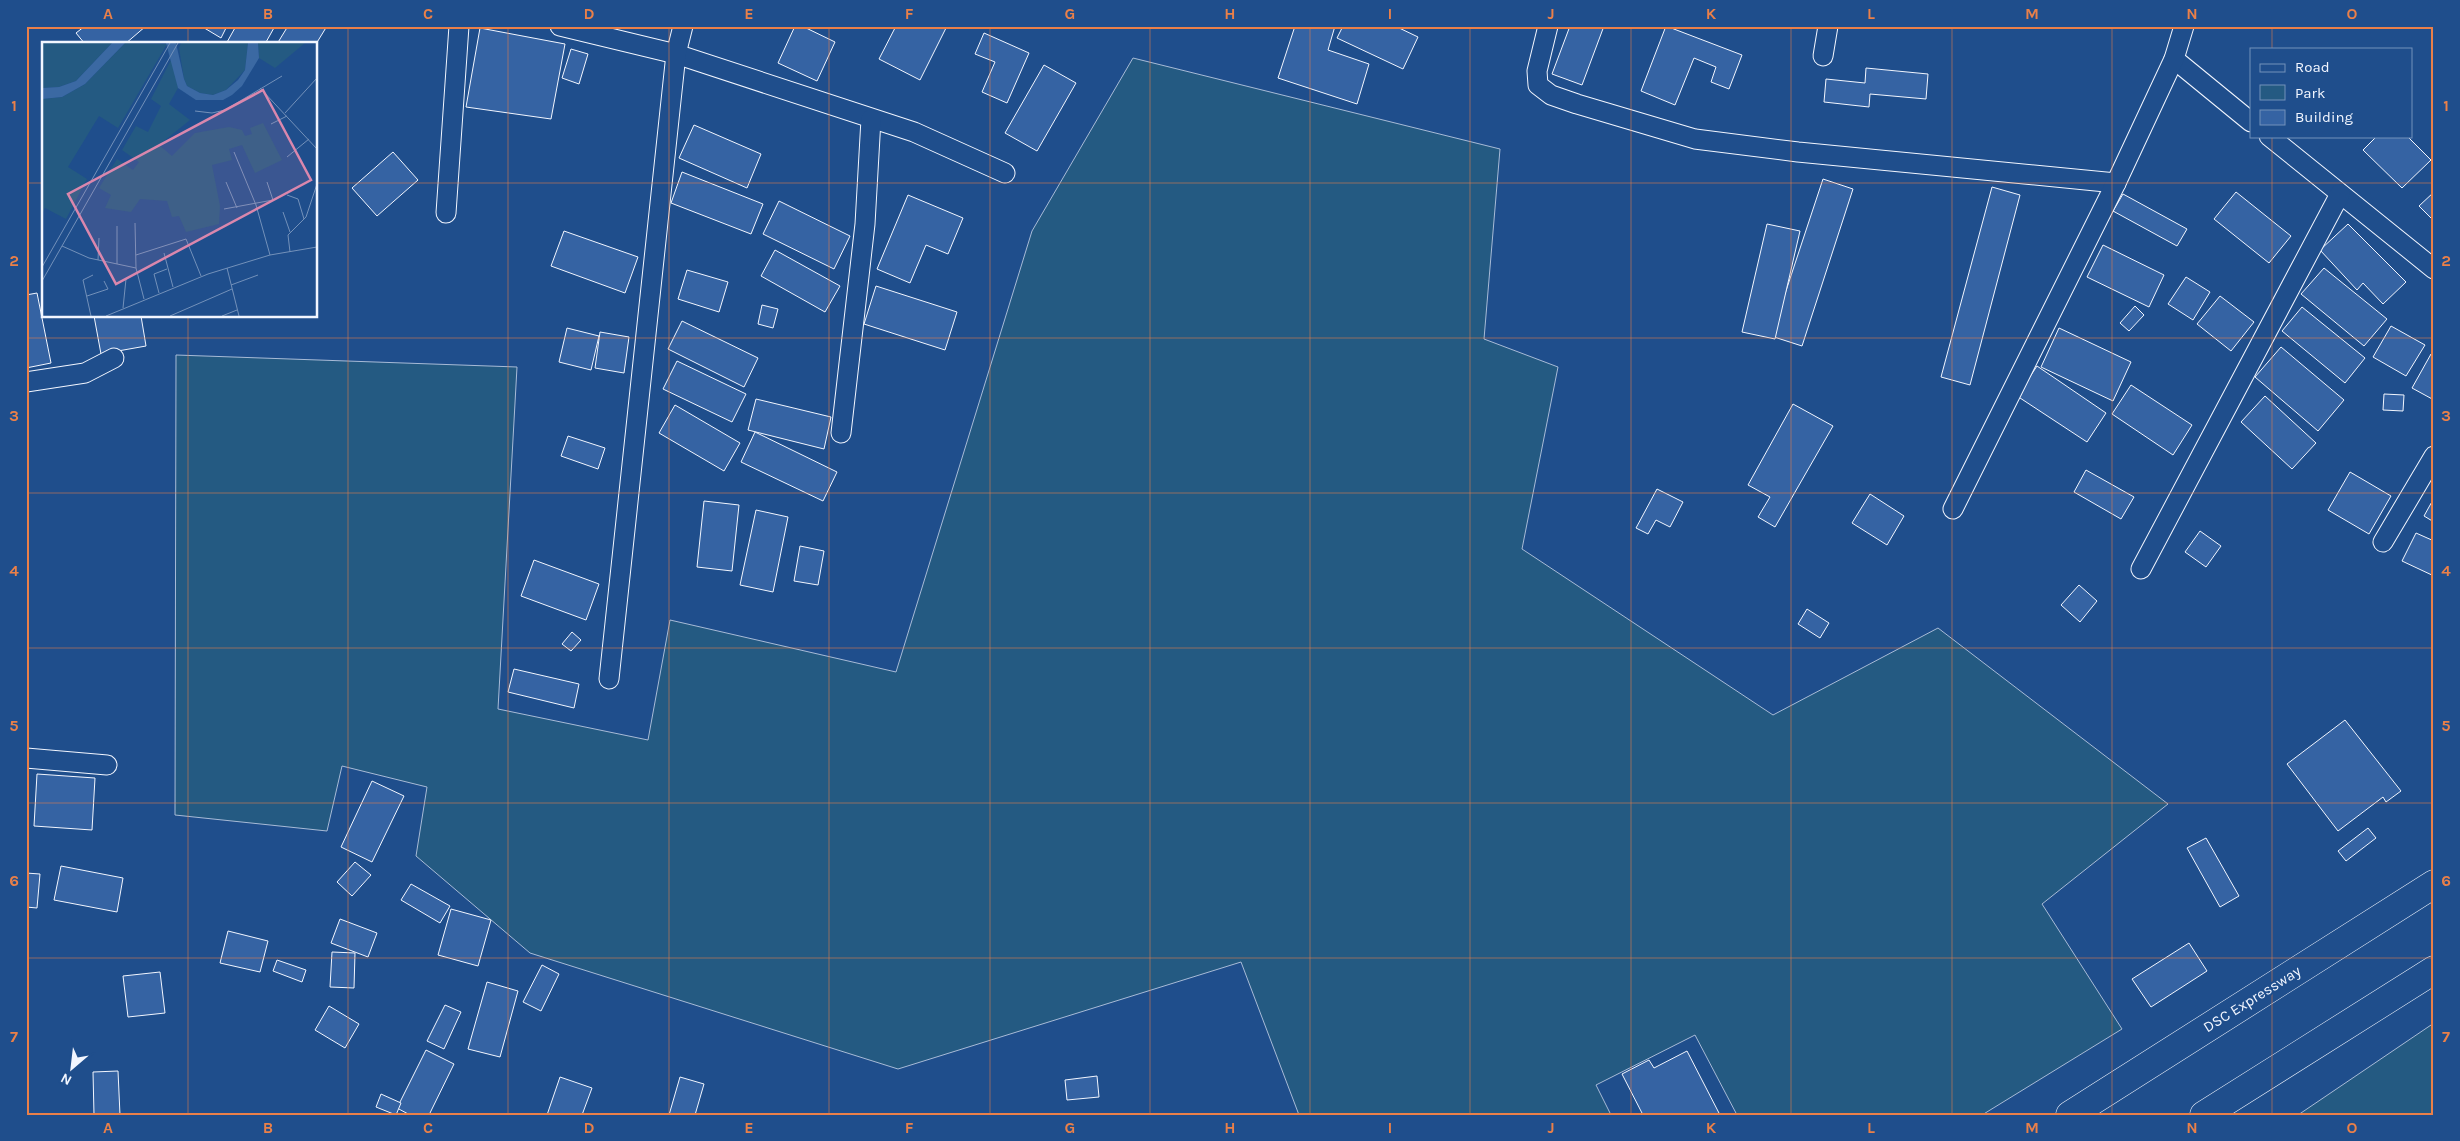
<svg xmlns="http://www.w3.org/2000/svg" width="2460" height="1141" viewBox="0 0 2460 1141" font-family="Karla,sans-serif">
<rect width="100%" height="100%" fill="#1f4e8c"/>
<g fill="#245a82" stroke="#a8bbd7">
<path d="M1133,58L1500,149L1484,339L1558,367L1522,549L1773,715L1938,628L2168,804L2042,904L2122,1029L1982,1115H1737L1695,1035L1596,1085L1611,1115H1299L1241,962L898,1069L530,953L416,856L427,787L342,766L327,831L175,815L176,355L517,367L498,709L648,740L670,620L896,672L1032,231Z"/>
<path d="M2434,1023V1115H2298Z"/>
</g>
<g fill="#3563a3" stroke="#f2f6ff">
<path d="M85,26H146L125,44H85L76,33Z"/>
<path d="M201,26H227L221,38Z"/>
<path d="M236,26H275L265,44H226Z"/>
<path d="M288,26H327L316,44H277Z"/>
<path d="M795,26H802L835,42L817,81L778,63Z"/>
<path d="M896,26H947L920,80L879,59Z"/>
<path d="M1295,26H1335L1328,50L1369,64L1357,104L1278,78Z"/>
<path d="M1343,26H1395L1418,37L1403,69L1337,38Z"/>
<path d="M1570,26H1604L1582,85L1552,74Z"/>
<path d="M1666,26L1742,55L1729,89L1711,82L1716,67L1694,58L1675,105L1641,91Z"/>
<path d="M480,28L565,44L551,119L466,107Z"/>
<path d="M984,33L1029,53L1007,103L982,92L995,62L975,54Z"/>
<path d="M571,49L588,54L579,84L562,78Z"/>
<path d="M1044,65L1076,83L1037,151L1005,133Z"/>
<path d="M1866,68L1928,74L1926,99L1870,94L1869,107L1824,102L1826,79L1865,83Z"/>
<path d="M694,125L761,154L747,188L679,158Z"/>
<path d="M2377,136H2407L2431,160L2402,188L2363,150Z"/>
<path d="M393,152L418,180L377,216L352,188Z"/>
<path d="M682,172L763,204L751,234L671,203Z"/>
<path d="M1823,179L1853,189L1802,346L1771,336Z"/>
<path d="M1992,187L2020,195L1970,385L1941,377Z"/>
<path d="M2236,192L2291,236L2269,263L2214,219Z"/>
<path d="M2434,192V221L2419,206Z"/>
<path d="M2123,194L2187,229L2177,246L2113,211Z"/>
<path d="M908,195L963,218L948,254L926,245L910,283L877,269Z"/>
<path d="M779,201L850,236L834,269L763,234Z"/>
<path d="M1767,224L1800,231L1775,339L1742,332Z"/>
<path d="M2348,224L2406,282L2383,304L2363,283L2357,290L2320,250Z"/>
<path d="M564,231L638,257L625,293L551,266Z"/>
<path d="M2103,245L2164,275L2149,307L2087,277Z"/>
<path d="M775,250L840,286L825,312L761,276Z"/>
<path d="M2324,268L2387,319L2364,346L2301,294Z"/>
<path d="M687,270L728,282L719,312L678,299Z"/>
<path d="M2186,277L2210,292L2193,320L2168,304Z"/>
<path d="M876,286L957,312L945,350L864,324Z"/>
<path d="M37,293L51,363L26,368V295Z"/>
<path d="M2220,296L2254,322L2231,351L2197,324Z"/>
<path d="M762,305L778,309L773,328L758,324Z"/>
<path d="M2135,306L2144,315L2129,331L2120,323Z"/>
<path d="M2302,307L2365,358L2345,383L2282,331Z"/>
<path d="M94,316H141L146,346L101,354Z"/>
<path d="M682,321L758,358L744,387L668,349Z"/>
<path d="M2391,326L2425,345L2406,376L2373,357Z"/>
<path d="M567,328L599,336L591,370L559,362Z"/>
<path d="M2059,328L2131,362L2113,401L2041,367Z"/>
<path d="M600,332L629,337L624,373L595,368Z"/>
<path d="M2281,347L2344,400L2318,431L2255,377Z"/>
<path d="M2431,354L2434,356V400L2412,388Z"/>
<path d="M677,361L746,394L732,422L663,389Z"/>
<path d="M2037,366L2106,413L2087,442L2017,396Z"/>
<path d="M2131,385L2192,425L2173,455L2112,414Z"/>
<path d="M2384,394L2404,395L2403,411L2383,410Z"/>
<path d="M2265,396L2316,443L2292,469L2241,422Z"/>
<path d="M756,399L831,417L824,449L748,430Z"/>
<path d="M1793,404L1833,426L1775,527L1758,517L1770,497L1748,485Z"/>
<path d="M675,405L740,443L724,471L659,433Z"/>
<path d="M755,432L837,472L823,501L741,462Z"/>
<path d="M568,436L605,448L598,469L561,456Z"/>
<path d="M2086,470L2134,497L2121,519L2074,492Z"/>
<path d="M2350,472L2391,496L2369,534L2328,510Z"/>
<path d="M1657,489L1683,502L1670,527L1656,520L1648,534L1636,528Z"/>
<path d="M1870,494L1904,516L1887,545L1852,523Z"/>
<path d="M2434,498V522L2424,516Z"/>
<path d="M704,501L739,505L732,571L697,567Z"/>
<path d="M756,510L788,517L773,592L740,585Z"/>
<path d="M2200,531L2221,546L2206,567L2185,552Z"/>
<path d="M2416,533L2434,541V576L2402,561Z"/>
<path d="M800,546L824,551L818,585L794,581Z"/>
<path d="M534,560L599,584L586,620L521,596Z"/>
<path d="M2079,585L2097,601L2080,622L2061,605Z"/>
<path d="M1807,609L1829,623L1820,638L1798,624Z"/>
<path d="M572,632L581,640L571,651L562,644Z"/>
<path d="M514,669L579,684L574,708L508,692Z"/>
<path d="M2345,720L2401,791L2386,802L2383,797L2338,831L2287,764Z"/>
<path d="M37,774L95,778L92,830L34,826Z"/>
<path d="M372,781L404,796L372,862L341,847Z"/>
<path d="M2368,828L2376,838L2346,861L2338,851Z"/>
<path d="M2206,838L2239,896L2220,907L2187,848Z"/>
<path d="M355,862L371,875L352,896L337,882Z"/>
<path d="M61,866L123,878L117,912L54,900Z"/>
<path d="M26,873L40,874L37,908L26,907Z"/>
<path d="M411,884L450,906L440,923L401,900Z"/>
<path d="M451,909L491,920L478,966L438,955Z"/>
<path d="M340,919L377,933L368,957L331,943Z"/>
<path d="M228,931L268,941L260,972L220,963Z"/>
<path d="M2189,943L2207,971L2151,1007L2132,979Z"/>
<path d="M332,952L355,953L354,988L330,987Z"/>
<path d="M277,960L306,970L302,982L273,971Z"/>
<path d="M542,965L559,974L541,1011L523,1002Z"/>
<path d="M160,972L165,1013L128,1017L123,976Z"/>
<path d="M487,982L518,991L500,1057L468,1049Z"/>
<path d="M445,1005L461,1012L444,1049L427,1041Z"/>
<path d="M329,1006L359,1024L345,1048L315,1030Z"/>
<path d="M426,1050L454,1064L429,1115H410L397,1108Z"/>
<path d="M1687,1051L1720,1115H1643L1622,1074L1649,1060L1654,1068Z"/>
<path d="M118,1071L120,1115H94L93,1072Z"/>
<path d="M1097,1076L1099,1097L1067,1100L1065,1080Z"/>
<path d="M560,1077L592,1088L582,1115H547Z"/>
<path d="M680,1077L704,1084L695,1115H669Z"/>
<path d="M381,1094L401,1103L396,1115L376,1107Z"/>
</g>
<g fill="none" stroke-linecap="round" stroke-linejoin="round">
<g stroke="#f2f6ff" stroke-width="21">
<g id="minor">
<path d="M560,26L676,54L914,132L1005,173"/>
<path d="M1548,26L1537,71L1538,85L1551,95L1577,104L1695,139L1798,152L2116,183"/>
<path d="M1823,56L1828,26"/>
<path d="M2174,59L2251,122"/>
<path d="M2269,136L2434,269"/>
<path d="M446,213L459,26"/>
<path d="M26,382L85,373L114,358"/>
<path d="M841,433L865,224L871,119"/>
<path d="M1953,509L2116,183L2174,59L2184,26"/>
<path d="M2383,542L2434,456"/>
<path d="M2141,569L2340,194"/>
<path d="M609,679L676,54L683,26"/>
<path d="M26,758L107,765"/>
</g>
</g>
<g stroke="#f2f6ff" stroke-width="29">
<g id="primary">
<path d="M2070,1115L2434,884"/>
<path d="M2204,1115L2434,970"/>
</g>
</g>
<use href="#minor" stroke="#1f4e8c" stroke-width="19"/>
<use href="#primary" stroke="#1f4e8c" stroke-width="28"/>
</g>
<path fill="none" stroke="#ea8049" stroke-width="1" stroke-opacity="0.55" d="M188,26V44M348,26V1115M508,26V1115M669,26V1115M829,26V1115M990,26V1115M1150,26V1115M1310,26V1115M1470,26V1115M1631,26V1115M1791,26V1115M1952,26V1115M2112,26V1115M2272,26V49M2272,136V1115M26,183H44M316,183H2434M188,316V1115M26,338H2434M26,493H2434M26,648H2434M26,803H2434M26,958H2434"/>
<g text-anchor="middle" dominant-baseline="central" stroke-width="4" stroke-linejoin="round" paint-order="stroke">
<g font-size="15" fill="#f2f6ff" stroke="#1f4e8c">
<text transform="translate(2252 999) rotate(-32)">DSC Expressway</text>
</g>
</g>
<g transform="translate(42 42)">
<rect width="275" height="275" fill="#1f4e8c"/>
<path d="M0,1H70L34,39L17,45L1,46ZM83,1L125,2L76,86L57,74L26,125L45,137L24,177L3,166L0,172V57L20,55L43,42ZM139,1H206L203,28L184,48L171,53L158,51L145,44L142,37L137,6ZM216,1H263L233,26L217,16ZM130,16L136,46L127,62L148,78L117,103L130,114L153,91L187,85L200,88L203,94L210,92L208,86L221,81L240,118L213,131L200,103L187,107L190,118L170,123L178,164L177,182L144,190L137,174L130,175L125,159L98,157L89,170L63,166L69,153L57,146L75,117L91,128L97,120L80,108L94,84L106,90L119,64L109,57Z" fill="#245a82"/>
<path d="M70,1H83L43,42L20,55L0,57V46L17,45L34,39ZM124,1H134L142,37L145,44L158,51L171,53L184,48L196,38L203,28L206,1H216L217,16L200,44L190,53L181,58H154L136,46Z" fill="#3b69a3"/>
<path fill="none" stroke="#7391ba" stroke-width="1" d="M218,46L275,107M153,69L170,71L183,68L240,34M243,71L275,36M229,82L245,74M192,110L214,163L228,213M245,115L267,97M184,140L195,166M245,153L256,157L262,177M182,167L231,158L225,140M241,170L248,190M93,181L94,226L102,257M20,204L47,216L94,226M248,210L246,193L264,175L275,142M122,211L131,245M94,213L144,197L159,234M56,218L57,196M75,222V184M0,225L128,1M185,226L197,274M0,239L136,1M189,243L216,233M117,251L112,232L125,227M45,254L66,247L62,239M81,266L84,237M49,274L41,238L51,233M64,274L166,232L228,213L275,205M128,274L190,247M180,274L195,268"/>
<path fill="#da87ad" fill-opacity="0.15" stroke="#da87ad" stroke-width="2.5" d="M221,48L269,138L74,242L26,152Z"/>
<rect width="275" height="275" fill="none" stroke="#f2f6ff" stroke-width="2.5"/>
</g>
<rect width="2460" height="1141" fill="none" stroke="#1f4e8c" stroke-width="55"/>
<rect x="2250" y="48" width="162" height="90" fill="#1f4e8c" stroke="#7391ba"/>
<rect x="2260" y="64" width="25" height="8" fill="#1f4e8c" stroke="#7391ba"/>
<text x="2295" y="72" font-size="15" fill="#f2f6ff">Road</text>
<rect x="2260" y="85" width="25" height="15" fill="#245a82" stroke="#7391ba"/>
<text x="2295" y="98" font-size="15" fill="#f2f6ff">Park</text>
<rect x="2260" y="110" width="25" height="15" fill="#3563a3" stroke="#7391ba"/>
<text x="2295" y="122" font-size="15" fill="#f2f6ff">Building</text>
<g transform="translate(72 1068) rotate(208)" stroke="#1f4e8c" stroke-width="4" paint-order="stroke">
<path d="M0-4L9 19L0 12L-9 19Z" fill="#f2f6ff"/>
<text y="-8" font-size="14" font-weight="bold" text-anchor="middle" fill="#f2f6ff">N</text>
</g>
<rect x="28" y="28" width="2404" height="1086" fill="none" stroke="#ea8049" stroke-width="2"/>
<g font-size="16" text-anchor="middle" font-weight="bold" fill="#ea8049">
<text x="108" y="19">A</text>
<text x="268" y="19">B</text>
<text x="428" y="19">C</text>
<text x="589" y="19">D</text>
<text x="749" y="19">E</text>
<text x="909" y="19">F</text>
<text x="1070" y="19">G</text>
<text x="1230" y="19">H</text>
<text x="1390" y="19">I</text>
<text x="1551" y="19">J</text>
<text x="1711" y="19">K</text>
<text x="1871" y="19">L</text>
<text x="2032" y="19">M</text>
<text x="2192" y="19">N</text>
<text x="2352" y="19">O</text>
<text x="14" y="111">1</text>
<text x="2446" y="111">1</text>
<text x="14" y="266">2</text>
<text x="2446" y="266">2</text>
<text x="14" y="421">3</text>
<text x="2446" y="421">3</text>
<text x="14" y="576">4</text>
<text x="2446" y="576">4</text>
<text x="14" y="731">5</text>
<text x="2446" y="731">5</text>
<text x="14" y="886">6</text>
<text x="2446" y="886">6</text>
<text x="14" y="1042">7</text>
<text x="2446" y="1042">7</text>
<text x="108" y="1133">A</text>
<text x="268" y="1133">B</text>
<text x="428" y="1133">C</text>
<text x="589" y="1133">D</text>
<text x="749" y="1133">E</text>
<text x="909" y="1133">F</text>
<text x="1070" y="1133">G</text>
<text x="1230" y="1133">H</text>
<text x="1390" y="1133">I</text>
<text x="1551" y="1133">J</text>
<text x="1711" y="1133">K</text>
<text x="1871" y="1133">L</text>
<text x="2032" y="1133">M</text>
<text x="2192" y="1133">N</text>
<text x="2352" y="1133">O</text>
</g>
</svg>
